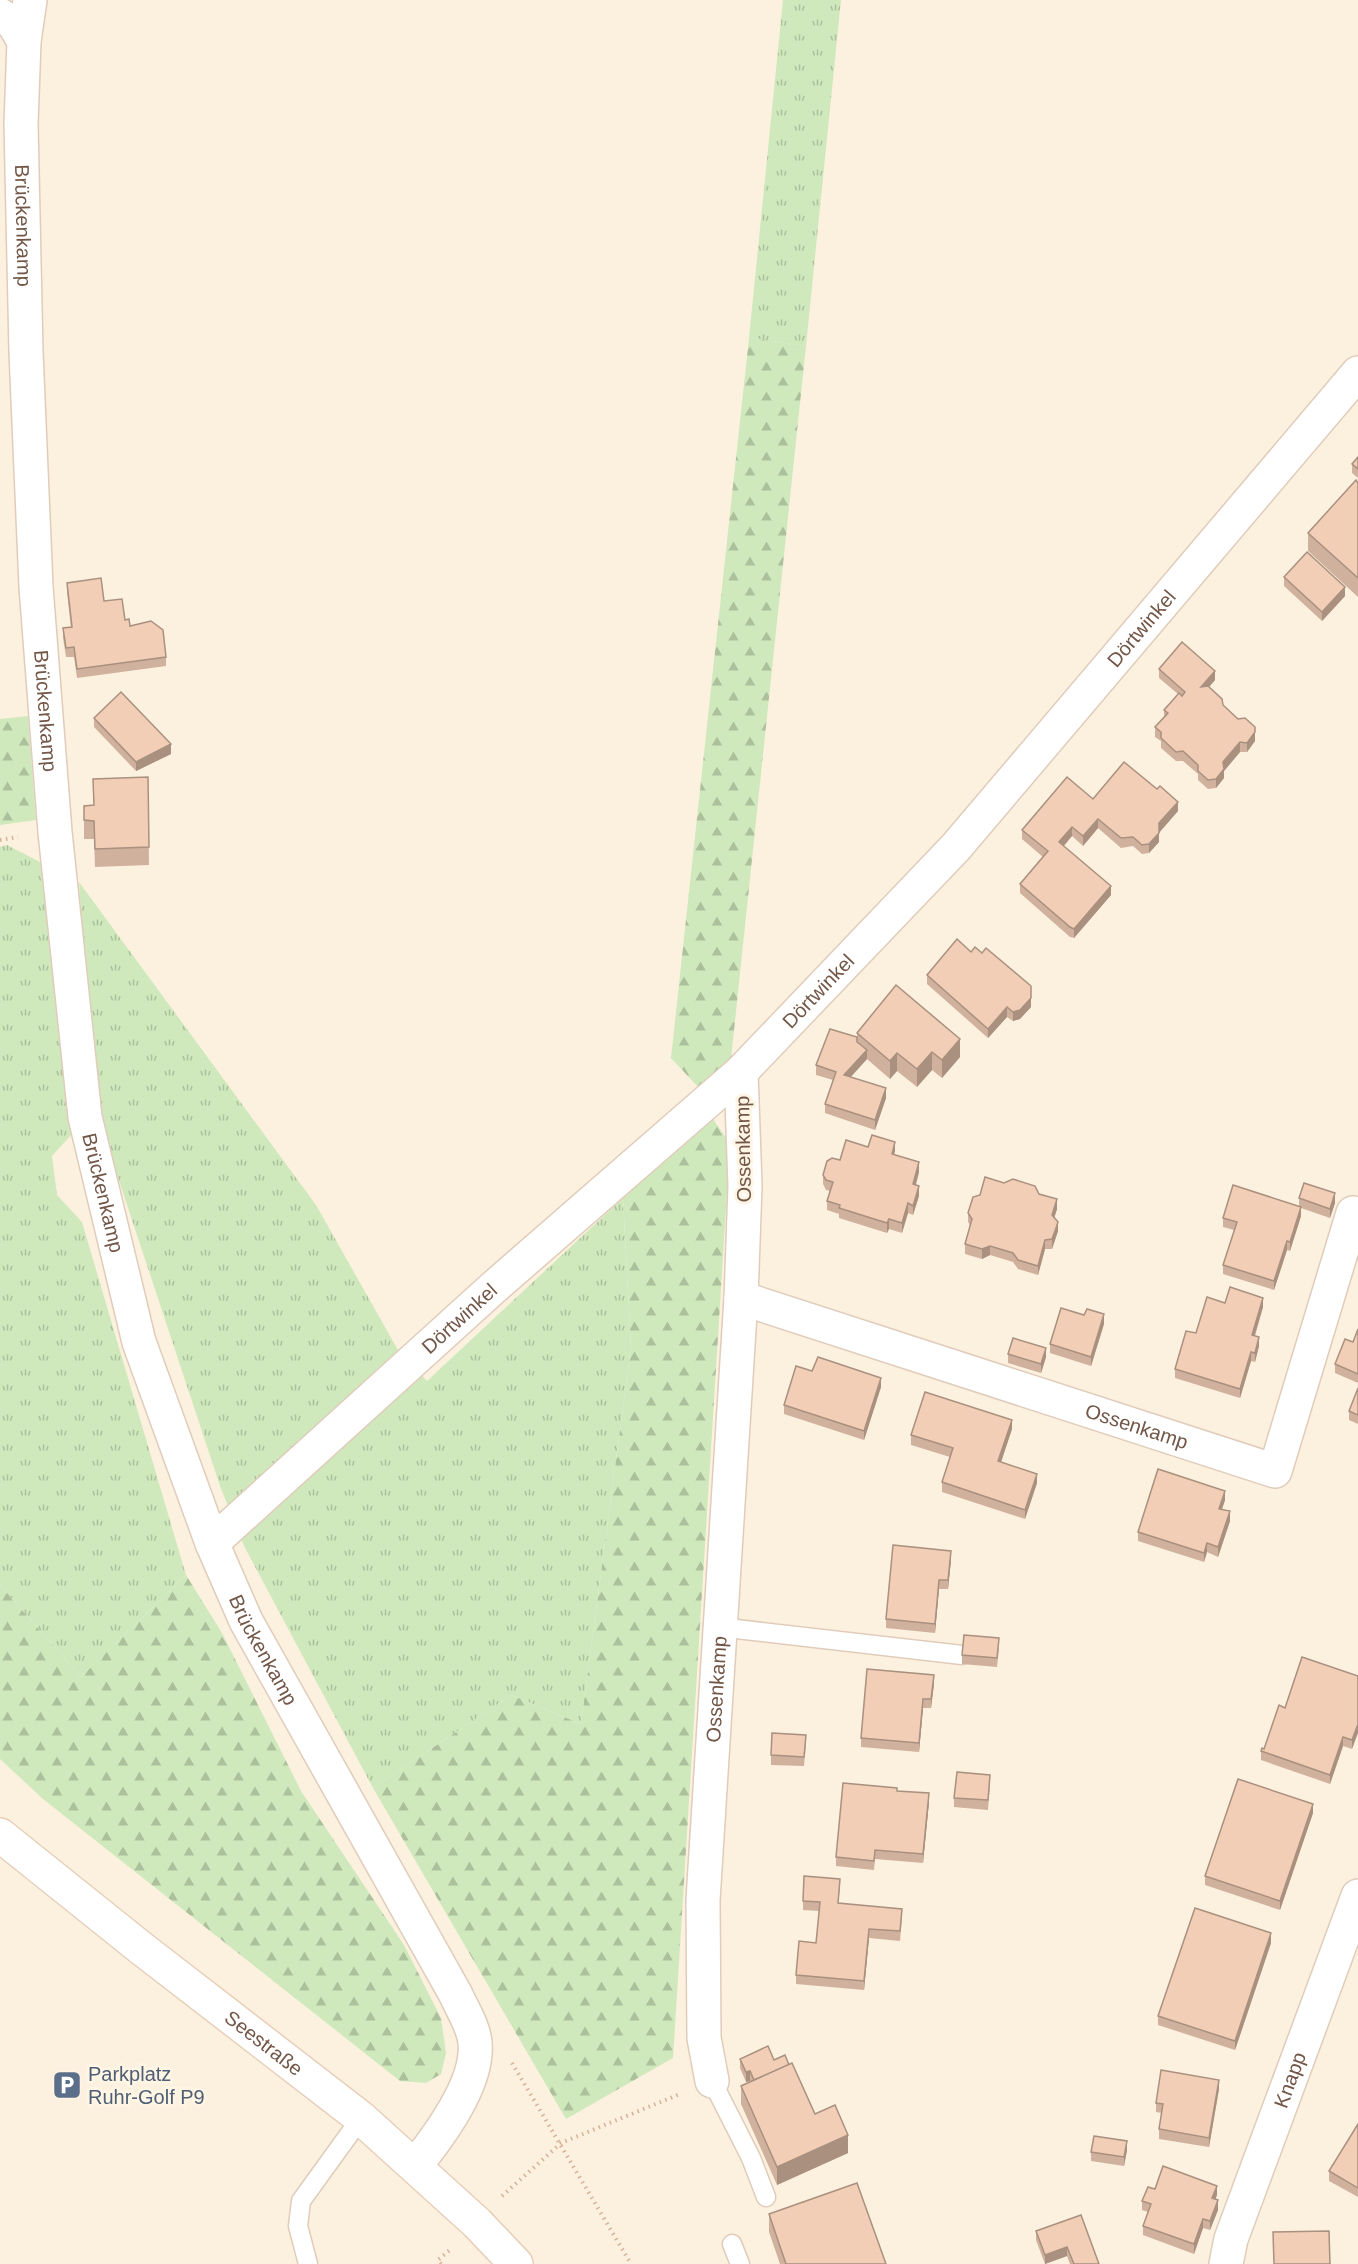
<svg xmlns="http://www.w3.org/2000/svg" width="1358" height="2264" viewBox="0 0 1358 2264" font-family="Arial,sans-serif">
<defs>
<pattern id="grass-tufts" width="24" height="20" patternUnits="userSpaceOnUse" patternTransform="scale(1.5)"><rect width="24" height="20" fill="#cfe9bd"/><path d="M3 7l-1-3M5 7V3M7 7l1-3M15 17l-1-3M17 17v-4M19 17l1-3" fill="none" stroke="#acc09b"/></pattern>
<pattern id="forest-firs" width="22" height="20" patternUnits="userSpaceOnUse" patternTransform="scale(1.5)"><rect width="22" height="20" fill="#cfe9bd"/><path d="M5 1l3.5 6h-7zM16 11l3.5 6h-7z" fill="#acc09b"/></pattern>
</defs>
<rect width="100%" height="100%" fill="#fcf1de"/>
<g fill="url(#grass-tufts)">
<path d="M783,0H841L806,346L749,338Z"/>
<path d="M7,845L44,864L73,1133L52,1156L57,1195L82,1222L186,1575L81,1677L0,1585V847Z"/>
<path d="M79,882L316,1205L398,1350L427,1381L623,1198L631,1347L581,1724L511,1695L373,1788L244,1546L220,1486L93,1102Z"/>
</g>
<g fill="url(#forest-firs)">
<path d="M749,338L806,346L731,1059L698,1087L671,1058Z"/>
<path d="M28,716L36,820L0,825V719Z"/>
<path d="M711,1116L730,1144L673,2058L566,2119L373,1788L511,1695L581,1724L631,1347L623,1198Z"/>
<path d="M186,1575L222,1633L301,1791L404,1945L441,2018L446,2053L441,2074L426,2083L400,2081L43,1799L0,1759V1585L81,1677Z"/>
</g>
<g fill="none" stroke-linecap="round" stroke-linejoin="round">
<g stroke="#e0ccbb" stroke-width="21">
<g id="service">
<path d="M719,1627L962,1655"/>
<path d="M712,2081L751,2158L766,2197"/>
<path d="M732,2244L740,2264"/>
<path d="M308,2264L298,2226L301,2201L361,2118"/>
</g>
</g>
<g stroke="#e0ccbb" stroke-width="36">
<g id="minor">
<path id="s1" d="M30,0L24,41L21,124L26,352L36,587L55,832L85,1117L139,1342L212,1543L246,1621L456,1995C462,2009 474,2027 475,2043C479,2083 439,2136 415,2166"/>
<path d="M0,15L13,23L24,41"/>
<path id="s2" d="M741,1298L1275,1471L1353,1213"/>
<path id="s3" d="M212,1543L493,1288L741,1072L956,847L1358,373"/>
<path id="s4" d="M712,2081L704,2038L703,1900L741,1298L745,1186L741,1072"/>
<path id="s5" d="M1226,2264L1231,2239L1358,1896"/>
</g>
</g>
<g stroke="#e7cfba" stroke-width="36">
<g id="secondary">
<path id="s6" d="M0,1835L141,1948L361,2118L477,2223L516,2264"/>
</g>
</g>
<g stroke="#d6b19a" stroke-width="4" stroke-dasharray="1.5 4.5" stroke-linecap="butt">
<path d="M0,840L18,837"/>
<path d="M512,2063L631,2264"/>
<path d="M502,2196L561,2143L680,2094"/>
<path d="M441,2264L438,2260L451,2249"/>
</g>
<use href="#service" stroke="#fff" stroke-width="18"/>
<use href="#minor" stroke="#fff" stroke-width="33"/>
<use href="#secondary" stroke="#fff" stroke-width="33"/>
</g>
<g fill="#d0b19d">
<path d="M1358,457V478L1352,473V464Z"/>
<path d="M1358,483V597L1308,551V533Z"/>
<path d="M1284,577L1345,596L1322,621L1284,586Z"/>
<path d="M67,583L104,601L130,626L166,657V666L77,678L74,657H66L63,638V628H71L67,592Z"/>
<path d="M1159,669L1215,680L1209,687L1223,705L1255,741L1247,752H1240L1224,771V778L1216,788L1208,789L1198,780V774L1183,761H1176L1161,748V741L1155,737V727L1164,717V710L1178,694L1159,678Z"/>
<path d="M94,718L171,754L136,771L94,727Z"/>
<path d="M148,777L149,865L95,867L94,839H84V806L94,805L93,779Z"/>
<path d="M1093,799L1178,811L1159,832V842L1149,853L1142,854L1133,846L1121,848L1098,828L1083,846L1072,836L1064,846L1111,895L1074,938L1070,937L1020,893V884L1043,857L1022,839V830Z"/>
<path d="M971,952L982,953L1031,986V1007L1020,1019L1013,1021L1007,1017L988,1038L927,984V975Z"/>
<path d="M857,1033L960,1057L942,1078L932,1070L917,1087L897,1071L890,1079L867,1059L851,1077L886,1098L875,1130L825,1113V1104L833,1080L816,1075V1065L857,1037Z"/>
<path d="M868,1147L895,1151L894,1154L919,1172L916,1185L919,1196L913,1215L908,1213L902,1233L889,1229L887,1233L839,1218V1214L827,1210V1201L830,1191L826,1190L823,1184V1175L840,1160Z"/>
<path d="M1039,1194L1057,1209L1054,1218L1058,1231L1052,1249H1045L1038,1275L1018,1269L1013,1262L990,1255L982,1259L965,1254V1244L970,1225L968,1222V1213Z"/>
<path d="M1299,1198L1335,1203L1330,1218L1301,1208V1216L1290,1251L1287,1250L1274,1290L1223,1274V1265L1234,1230L1223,1227V1218L1299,1206Z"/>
<path d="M1225,1303L1263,1307L1255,1336L1259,1346L1255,1362L1251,1361L1240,1398L1175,1378V1369L1196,1333Z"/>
<path d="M1104,1324L1091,1366L1050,1353V1344Z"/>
<path d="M1358,1329V1383L1335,1373V1364L1353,1342Z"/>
<path d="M1008,1354L1046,1357L1041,1373L1008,1363Z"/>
<path d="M812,1371L881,1387L864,1440L784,1414V1405Z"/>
<path d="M1358,1388V1424L1349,1420V1411Z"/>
<path d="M1012,1429L1001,1462L1037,1483L1025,1519L942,1492V1482L950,1457L911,1445V1435Z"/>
<path d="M1225,1500L1222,1509L1230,1521L1218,1557L1207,1552L1204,1562L1138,1541V1532Z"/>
<path d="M951,1560L948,1589H939L935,1633L886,1628V1619Z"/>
<path d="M999,1648L997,1667L962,1664V1655Z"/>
<path d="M1358,1676L1352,1749L1343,1746L1330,1784L1261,1760V1751L1264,1749L1285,1708Z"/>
<path d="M934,1684L931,1708H923L919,1752L861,1747V1738Z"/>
<path d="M806,1744L804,1766L771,1765V1755Z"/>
<path d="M990,1784L988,1810L954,1807V1798Z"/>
<path d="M897,1791L929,1802L923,1863L875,1859L874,1870L836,1866V1857Z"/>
<path d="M1313,1813L1280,1910L1205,1885V1876Z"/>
<path d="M840,1888L838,1903L902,1918L900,1941L869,1938L864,1990L796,1984V1975L816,1943L819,1911L803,1910V1901Z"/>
<path d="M1271,1943L1235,2050L1158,2025V2016Z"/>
<path d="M740,2059L774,2060L789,2065L815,2114L848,2153L777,2185L741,2104V2086L750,2082V2081L746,2082L740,2068Z"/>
<path d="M1219,2089L1209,2147L1159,2139V2129L1162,2113L1156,2112V2103Z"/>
<path d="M1358,2124V2197L1329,2181V2171Z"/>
<path d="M1127,2150L1124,2166L1091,2161V2152Z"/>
<path d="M1155,2189L1217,2195L1215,2199L1218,2210L1210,2230L1203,2228L1194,2254L1143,2235V2226L1148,2212L1142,2210V2201Z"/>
<path d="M769,2214L886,2264H780L769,2232Z"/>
<path d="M1036,2231L1099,2264H1070L1067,2256L1045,2264L1036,2240Z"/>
</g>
<g fill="#a9907f">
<path d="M1345,587V596L1322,621V612Z"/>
<path d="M1215,671V680L1201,696V687Z"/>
<path d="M1255,732V741L1247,752V743Z"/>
<path d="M1240,742V752L1224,771V778L1216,788V779L1223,762Z"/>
<path d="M171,744V754L136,771V762Z"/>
<path d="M1178,802V811L1159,833V823Z"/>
<path d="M1098,819V828L1083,846V836Z"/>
<path d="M1072,827V836L1059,851V842Z"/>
<path d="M1159,833V842L1149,853V844Z"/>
<path d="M1111,886V895L1074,938V929Z"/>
<path d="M1031,998V1007L1020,1019L1013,1021V1012Z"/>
<path d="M1007,1007V1017L988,1038V1029Z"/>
<path d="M960,1039V1057L942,1078V1060Z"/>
<path d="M867,1050V1059L844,1084V1075Z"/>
<path d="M932,1052V1070L917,1087V1069Z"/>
<path d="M897,1053V1071L890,1079V1061Z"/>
<path d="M886,1088V1098L875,1130V1120Z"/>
<path d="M895,1142V1151L892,1163V1154Z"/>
<path d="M919,1162V1172L913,1194V1184Z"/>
<path d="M919,1186V1196L913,1215V1206Z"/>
<path d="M1335,1193V1203L1330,1218V1209Z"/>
<path d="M1057,1199V1209L1052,1225V1215Z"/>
<path d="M908,1203V1213L902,1233V1223Z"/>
<path d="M1301,1207V1216L1290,1251V1242Z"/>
<path d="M889,1219V1229L887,1233V1223Z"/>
<path d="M1058,1222V1231L1052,1249V1239Z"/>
<path d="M1045,1240V1249L1038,1275V1266Z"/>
<path d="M1287,1241V1250L1274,1290V1281Z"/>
<path d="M990,1246V1255L982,1259V1249Z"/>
<path d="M1263,1298V1307L1252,1344V1335Z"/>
<path d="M1104,1314V1324L1091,1366V1357Z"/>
<path d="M1259,1337V1346L1255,1362V1353Z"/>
<path d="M1046,1348V1357L1041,1373V1364Z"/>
<path d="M1251,1352V1361L1240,1398V1389Z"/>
<path d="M881,1378V1387L864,1440V1431Z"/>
<path d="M1012,1420V1429L998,1471V1461Z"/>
<path d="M1037,1474V1483L1025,1519V1510Z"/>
<path d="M1225,1491V1500L1219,1518V1509Z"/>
<path d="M1230,1511V1521L1218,1557V1547Z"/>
<path d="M1207,1543V1552L1204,1562V1553Z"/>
<path d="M951,1551V1560L948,1589V1580Z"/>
<path d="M939,1580V1589L935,1633V1624Z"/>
<path d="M934,1675V1684L931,1708V1699Z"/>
<path d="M923,1699V1708L919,1752V1743Z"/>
<path d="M1358,1724V1733L1352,1749V1740Z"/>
<path d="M1343,1737V1746L1330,1784V1775Z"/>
<path d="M929,1793V1802L923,1863V1854Z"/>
<path d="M1313,1804V1813L1280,1910V1901Z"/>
<path d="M869,1929V1938L864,1990V1981Z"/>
<path d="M1271,1933V1943L1235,2050V2041Z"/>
<path d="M750,2071V2081L746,2082V2072Z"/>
<path d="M1219,2080V2089L1209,2147V2138Z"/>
<path d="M848,2135V2153L777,2185V2167Z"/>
<path d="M1127,2141V2150L1124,2166V2157Z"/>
<path d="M1217,2186V2195L1212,2208V2198Z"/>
<path d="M1218,2200V2210L1210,2230V2221Z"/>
<path d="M1203,2219V2228L1194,2254V2244Z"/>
<path d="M1067,2247V2256L1045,2264V2255Z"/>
</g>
<g fill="#f2ceb6" stroke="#a9907f" stroke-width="1.5">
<path d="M1358,457V469L1352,464Z"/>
<path d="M1356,480L1358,483V578L1308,533Z"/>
<path d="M1307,552L1345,587L1322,612L1284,577Z"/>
<path d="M101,578L104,601L122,599L125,620L129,619L130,626L151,621L163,630L166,657L77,669L74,647L66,648L63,628L72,627L67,583Z"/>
<path d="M1182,642L1215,671L1201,687L1208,686L1222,699L1223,705L1238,719L1245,718L1255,727V732L1247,743L1240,742L1223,762L1224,769L1216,779L1208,780L1198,771V765L1183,751L1176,752L1161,738V732L1155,727L1168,713L1164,710L1172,701L1179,693L1182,696L1185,692L1159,669Z"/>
<path d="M121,692L171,744L136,762L94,718Z"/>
<path d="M1124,762L1157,789L1160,786L1178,802L1159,823V833L1149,844L1142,845L1133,837L1121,838L1098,819L1083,836L1072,827L1059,842L1111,886L1074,929L1070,927L1020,884L1048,851L1022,830L1067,777L1093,799Z"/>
<path d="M148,777L149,847L95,849L94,821L84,820V806L94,805L93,779Z"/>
<path d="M957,939L971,952L975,947L982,953L986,948L1031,986V998L1020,1010L1013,1012L1007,1007L988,1029L927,975Z"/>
<path d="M896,985L960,1039L942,1060L932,1052L917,1069L897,1053L890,1061L857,1033Z"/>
<path d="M830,1029L857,1037V1042L867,1050L844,1075L886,1088L875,1120L825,1104L836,1072L816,1065Z"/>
<path d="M872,1135L895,1142L892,1154L919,1162L913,1184L919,1186L913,1206L908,1203L902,1223L889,1219L887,1223L839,1208L840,1205L827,1201L833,1182L826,1180L823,1175L827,1161L832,1158L840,1160L846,1140L868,1147Z"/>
<path d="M985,1177L1004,1183L1013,1179L1035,1186L1039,1194L1057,1199L1052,1215L1058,1222L1055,1231L1052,1239L1045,1240L1038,1266L1018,1260L1013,1253L990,1246L982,1249L965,1244L972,1219L968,1213L973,1197L980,1195Z"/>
<path d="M1304,1183L1335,1193L1330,1209L1299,1198Z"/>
<path d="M1233,1185L1301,1207L1290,1242L1287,1241L1274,1281L1223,1265L1237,1222L1223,1218Z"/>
<path d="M1230,1287L1263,1298L1252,1335L1259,1337L1255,1353L1251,1352L1240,1389L1175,1369L1186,1331L1196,1333L1207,1297L1225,1303Z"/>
<path d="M1061,1308L1084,1315L1087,1309L1104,1314L1091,1357L1050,1344Z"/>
<path d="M1358,1329V1374L1335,1364L1345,1339L1353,1342Z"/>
<path d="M1013,1338L1046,1348L1041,1364L1008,1354Z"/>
<path d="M818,1357L881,1378L864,1431L784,1405L796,1366L812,1371Z"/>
<path d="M1358,1388V1415L1349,1411Z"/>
<path d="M925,1392L1012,1420L998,1461L1037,1474L1025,1510L942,1482L953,1448L911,1435Z"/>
<path d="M1158,1469L1225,1491L1219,1509L1230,1511L1218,1547L1207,1543L1204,1553L1138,1532Z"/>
<path d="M893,1545L951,1551L948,1580H939L935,1624L886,1619Z"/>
<path d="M964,1635L999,1638L997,1658L962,1655Z"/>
<path d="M1302,1657L1358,1676V1724L1352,1740L1343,1737L1330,1775L1261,1751L1262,1748L1264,1749L1279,1705L1285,1708Z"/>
<path d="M867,1669L934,1675L931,1699H923L919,1743L861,1738Z"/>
<path d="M772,1733L806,1735L804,1757L771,1755Z"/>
<path d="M957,1772L990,1775L988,1800L954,1798Z"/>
<path d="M1238,1779L1313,1804L1280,1901L1205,1876Z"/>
<path d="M843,1783L897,1788V1791L929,1793L923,1854L875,1850L874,1861L836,1857Z"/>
<path d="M804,1876L840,1879L838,1903L902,1909L900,1931L869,1929L864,1981L796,1975L799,1941L816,1943L820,1902L803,1901Z"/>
<path d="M1195,1908L1271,1933L1235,2041L1158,2016Z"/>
<path d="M768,2046L774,2060L785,2055L789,2065L754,2080L750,2071L746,2072L740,2059Z"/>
<path d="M792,2063L815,2114L835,2105L848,2135L777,2167L741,2086Z"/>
<path d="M1161,2070L1219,2080L1209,2138L1159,2129L1163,2104L1156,2103Z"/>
<path d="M1358,2124V2188L1329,2171Z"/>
<path d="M1094,2136L1127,2141L1124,2157L1091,2152Z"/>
<path d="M1163,2166L1217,2186L1212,2198L1218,2200L1210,2221L1203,2219L1194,2244L1143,2226L1151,2204L1142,2201L1148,2187L1155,2189Z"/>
<path d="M857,2183L886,2264H786L769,2214Z"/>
<path d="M1081,2215L1099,2264H1074L1067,2247L1045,2255L1036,2231Z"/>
<path d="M1329,2231L1330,2264H1274L1273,2232Z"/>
</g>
<defs>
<g id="parking-square" transform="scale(1.5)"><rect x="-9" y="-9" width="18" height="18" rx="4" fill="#5c6f8a" stroke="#fff5e4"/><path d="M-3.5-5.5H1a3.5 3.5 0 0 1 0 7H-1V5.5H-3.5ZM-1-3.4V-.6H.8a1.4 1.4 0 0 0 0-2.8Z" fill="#fff"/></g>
</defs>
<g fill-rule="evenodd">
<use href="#parking-square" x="67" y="2085"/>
</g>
<g text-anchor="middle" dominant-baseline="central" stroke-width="6" stroke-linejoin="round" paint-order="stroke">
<g font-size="20" fill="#725647" stroke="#fff5e4">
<text stroke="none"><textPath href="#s1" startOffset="226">Brückenkamp</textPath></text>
<text stroke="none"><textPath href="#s3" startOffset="1306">Dörtwinkel</textPath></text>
<text stroke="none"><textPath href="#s1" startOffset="712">Brückenkamp</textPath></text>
<text stroke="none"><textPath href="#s3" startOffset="820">Dörtwinkel</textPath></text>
<text transform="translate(743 1149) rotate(-91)">Ossenkamp</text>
<text stroke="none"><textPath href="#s1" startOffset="1198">Brückenkamp</textPath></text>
<text stroke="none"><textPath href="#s3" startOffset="334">Dörtwinkel</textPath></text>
<text stroke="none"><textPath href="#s2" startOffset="416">Ossenkamp</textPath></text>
<text stroke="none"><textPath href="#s1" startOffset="1684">Brückenkamp</textPath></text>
<text stroke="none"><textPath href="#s4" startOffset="393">Ossenkamp</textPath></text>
<text stroke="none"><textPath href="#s6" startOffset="336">Seestraße</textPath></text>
<text stroke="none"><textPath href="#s5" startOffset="195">Knapp</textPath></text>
</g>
<g font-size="20" fill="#4e5e75" stroke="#fff5e4" text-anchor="start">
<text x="88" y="2074">Parkplatz<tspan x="88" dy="23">Ruhr-Golf P9</tspan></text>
</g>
</g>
</svg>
